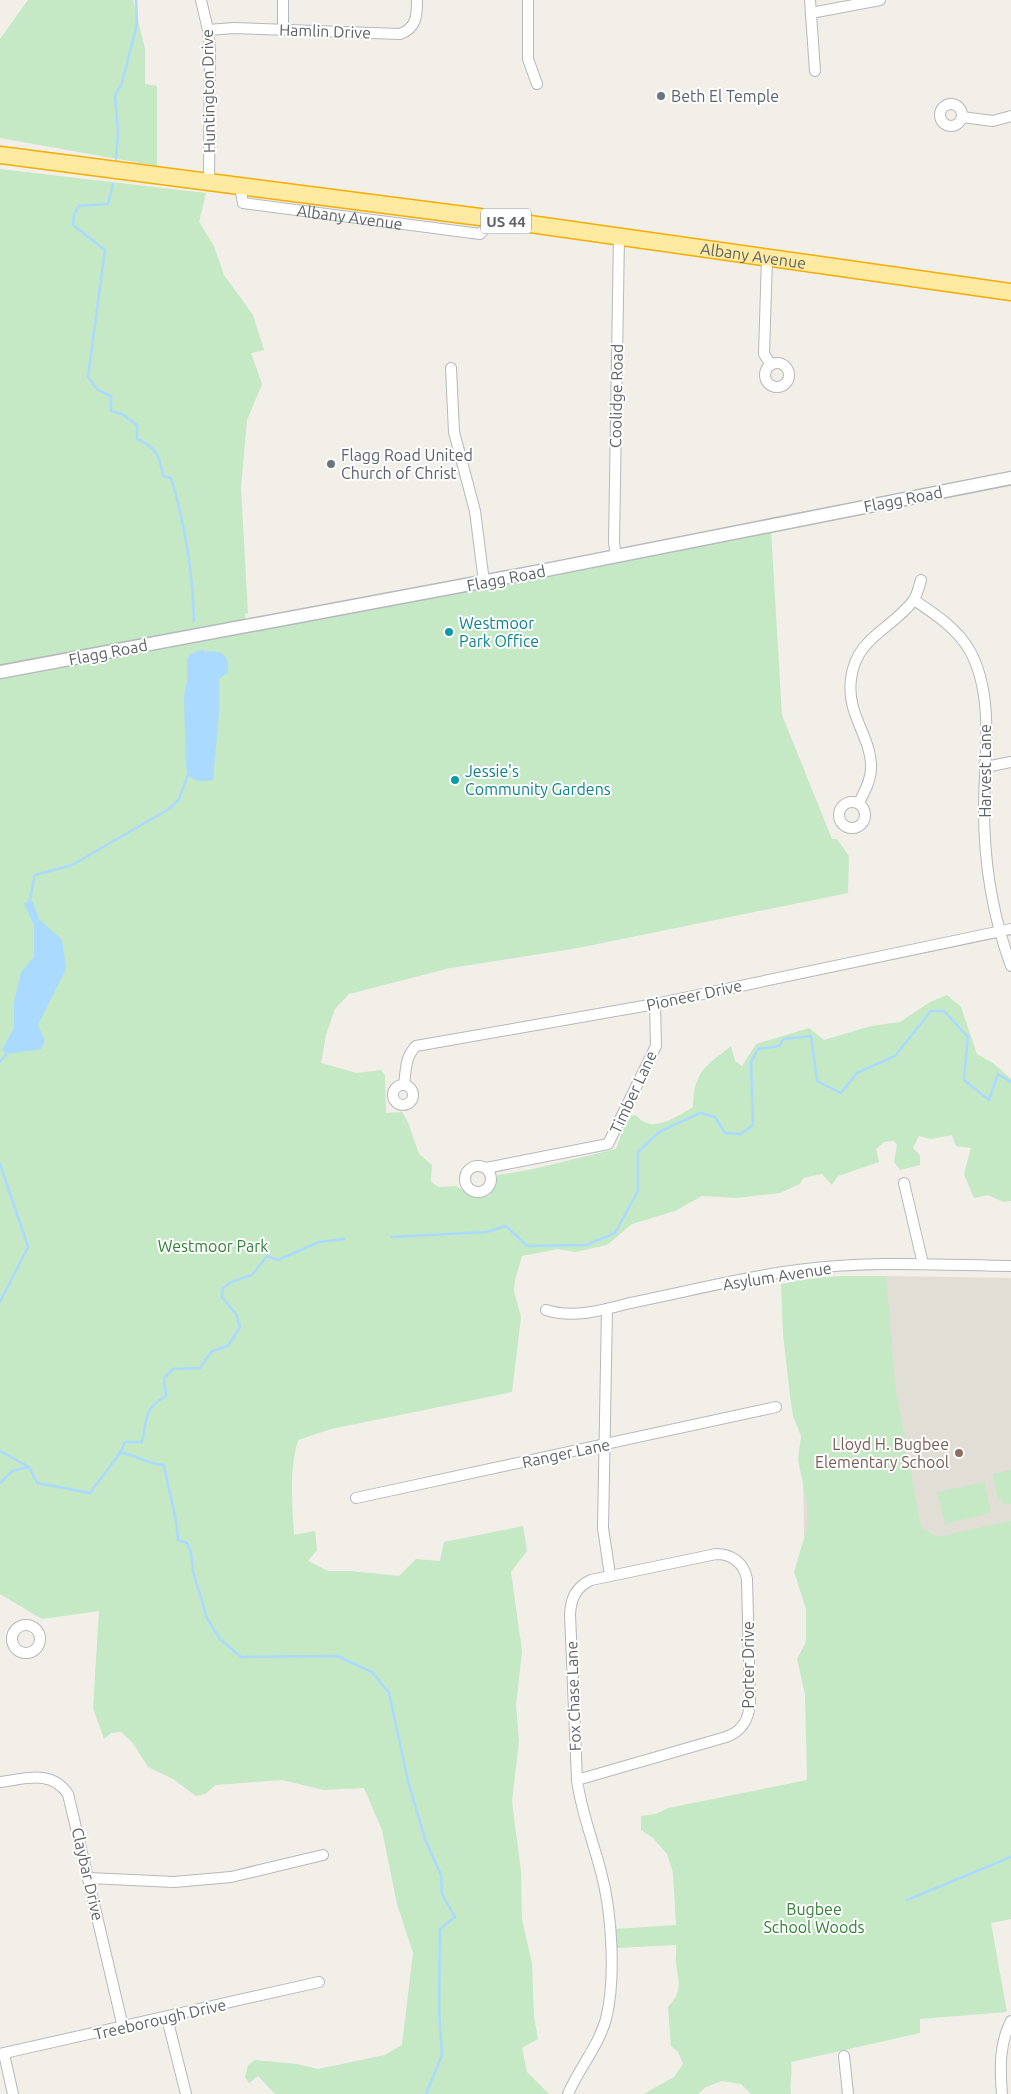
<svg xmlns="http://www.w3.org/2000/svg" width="1011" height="2094" viewBox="0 0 1011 2094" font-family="Ubuntu,sans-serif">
<rect width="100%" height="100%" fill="#f1efe8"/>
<path fill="#e1ded6" d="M886,1276L1011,1278V1538L805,1580L799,1281L821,1278H885Z"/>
<g fill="#c5e8c5">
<path d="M28,0H133L145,49V84L157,86V166L0,138V39Z"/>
<path d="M0,169L206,193L199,222L214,246L224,275L253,315L264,350L251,353L262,384L247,420L241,488L248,613L245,614V622L0,666Z"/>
<path d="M771,530L782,715L832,839H837L849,856L848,893L578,948L450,968L349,994L335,1009L326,1035L321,1063L357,1073L381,1070L385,1076L386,1113L402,1112L408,1122L419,1154L432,1165L431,1182L439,1187L456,1186L475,1198L489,1196L498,1175L533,1169L616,1149L624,1127L631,1116L636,1115C651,1135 676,1117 693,1107C694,1071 705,1067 731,1046L735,1061L742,1066L756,1044L809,1028L824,1040L871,1026L900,1022L930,1002L947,995L961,1007L977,1054L993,1063L1011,1079V1201L1003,1202L988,1195L974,1198L964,1174L971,1148L956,1146L952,1135L931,1139L919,1136L913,1148L920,1155V1165L900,1170L894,1162L897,1144L893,1141L884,1142L876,1149L879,1162L838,1176L832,1185L822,1174L803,1178L800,1184L780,1193L737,1198L702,1196L675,1211L632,1224L607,1245L575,1252L558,1249L522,1256L515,1280L514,1291L521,1317L512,1392L331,1429L298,1440C289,1472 292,1502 294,1535L315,1531L317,1550L308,1561L328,1571H351L399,1576L416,1559L440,1561L444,1542L523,1526L527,1551L511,1572L522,1651L516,1705L519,1741L512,1801L521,1872L522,1919L532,1964L534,2016L538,2039L522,2048L527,2072L549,2094H275L258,2076L249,2083L245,2077L248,2065L255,2060L296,2064L318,2069L385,2055L402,2045L413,1953L397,1904L382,1830L364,1788L324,1790L282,1780L216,1785L205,1794L196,1796L173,1779L148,1767L133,1743L121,1732L111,1733L104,1739L93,1708L99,1611L42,1619L0,1594V678L189,643Z"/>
<path d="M841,1276H886L895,1385L921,1527L937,1537L1011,1521V1919L991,1923L1007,2012L920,2019V2033L791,2062C793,2073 789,2083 791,2094H751L741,2084L722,2081L706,2087L698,2094H644L674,2077L683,2064L678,2052L671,2046L668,2007C684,1989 678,1983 676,1962C675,1956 677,1951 676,1945L616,1948L615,1929L676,1925L673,1873L667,1854L653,1838L641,1830V1816L656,1814L668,1808L807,1780L805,1694L797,1659L806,1642V1609L794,1572L807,1528V1503L798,1460L801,1436L793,1416L790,1396L783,1334L781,1284L806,1279Z"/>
<path d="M1011,1470V1504H1004L998,1499L993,1474Z"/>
<path d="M984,1482L991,1513L945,1524L937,1492Z"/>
</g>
<g fill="#aadaff">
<path d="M204,650L205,652C221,649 230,655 228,672L219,679V712L213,780C199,782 190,783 186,767L184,696L187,681V660L190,654L195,653V651Z"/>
<path d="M33,902L39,919L62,940L66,969L38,1025L45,1041L41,1049L7,1054L2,1050L14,1028V1002L21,972L34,957V925L24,903Z"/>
</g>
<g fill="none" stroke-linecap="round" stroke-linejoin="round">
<g stroke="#aadaff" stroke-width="2.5">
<path d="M116,159L118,131L115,95L122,83L137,24L136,0"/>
<path d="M113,184L108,204L79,206L74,214L73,225L105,250L88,377L98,390L111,396V411L122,414L137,425V439C156,447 160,456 163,476L171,478C185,524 193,573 194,621"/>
<path d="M29,904L35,875L72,865L169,809L179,799L189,772"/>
<path d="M0,1062L8,1052"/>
<path d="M0,1164L28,1247L0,1302"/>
<path d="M392,1237L486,1232L506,1226L527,1246L586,1245L615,1233L638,1191V1152L659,1132L700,1113L715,1117L725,1133L741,1134L753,1125L751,1062L758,1049L779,1046L784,1039L811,1036L817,1081L841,1093L857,1073L895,1056L931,1011H944L968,1037L964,1080L989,1100L998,1074L1011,1082"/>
<path d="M0,1451L29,1467L37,1483L90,1493L120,1453L125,1442H142C147,1418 144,1409 166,1396L164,1378L173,1369L200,1368L212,1351L228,1346L240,1327L236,1314L222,1297L223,1288L231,1282L252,1275L267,1256L278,1260L319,1242L344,1239"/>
<path d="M120,1453C136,1454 148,1465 164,1465C168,1490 177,1514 178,1540L187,1543L191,1552L193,1572L207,1618L220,1639L241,1657L337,1656L372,1672L389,1693L408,1781L425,1839L441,1875L442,1894L455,1917L440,1929L439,2010L442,2055L426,2094"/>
<path d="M0,1483L12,1471L28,1467"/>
<path d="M907,1900L1011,1857"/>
</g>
<g stroke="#b5b8bc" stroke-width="12">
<g id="minor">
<path d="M201,0L208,30L210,49L209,183"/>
<path d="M528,0V59L537,84"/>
<path d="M810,0L815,71"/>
<path d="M811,13L880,0"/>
<path d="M283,29V0"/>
<path d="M208,30L234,28L400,34C417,28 417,15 417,0"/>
<circle cx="951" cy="115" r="11"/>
<path d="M962,117L993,121L1011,116"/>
<path id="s1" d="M240,187L243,203L480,234L495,219"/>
<path d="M767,257L764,354L771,365"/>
<circle cx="777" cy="375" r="12"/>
<path d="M451,368L454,432L475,511L484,582"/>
<path d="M616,556L614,543L619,236"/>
<path d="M914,600C935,614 958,629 970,651C995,697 984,759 984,809C984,861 993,917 1011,966"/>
<path d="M986,767L1011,762"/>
<circle cx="852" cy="815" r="13"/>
<path d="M859,803C864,792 871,781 871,768C872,737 846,715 851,679C856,637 891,630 913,601C917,596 919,586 921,580"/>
<circle cx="403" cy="1095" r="10"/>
<path d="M404,1085C406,1070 405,1057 416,1046L655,1004L1011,929"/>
<circle cx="478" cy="1179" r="13"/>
<path d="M486,1168L608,1144L656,1046L655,1004"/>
<path d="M904,1183L923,1264"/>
<path d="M607,1309L603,1528L610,1575"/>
<path d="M546,1310C573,1319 604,1310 630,1303C686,1292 742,1277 798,1270C869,1260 940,1265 1011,1266"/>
<path d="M356,1498L776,1407"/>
<circle cx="26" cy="1639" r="14"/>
<path d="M0,1782C25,1779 51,1769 68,1794L123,2027"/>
<path d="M89,1878L174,1882L231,1877L323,1855"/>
<path d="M167,2018L186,2094"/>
<path d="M0,2054L319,1982"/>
<path d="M4,2054L13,2094"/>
<path d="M844,2056L848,2094"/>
<path d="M568,2094C579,2068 598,2047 606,2019C616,1979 612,1912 601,1872C593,1841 581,1811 577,1780L570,1614C571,1598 576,1587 591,1580L716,1554C732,1554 744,1563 747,1579L750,1702C749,1719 743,1731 726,1737L577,1780"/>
<path d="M1002,2094C1000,2069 999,2044 1011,2021"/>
</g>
</g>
<g stroke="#b5b8bc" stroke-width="15">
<path id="tertiary" d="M0,672L546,570L1011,478"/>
</g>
<g stroke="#f9ab00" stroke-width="19">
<g id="trunk">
<path id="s2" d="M0,155L495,219L1011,292"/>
</g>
</g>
<use href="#minor" stroke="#fff" stroke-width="10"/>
<use href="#tertiary" stroke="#fff" stroke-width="12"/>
<use href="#trunk" stroke="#feeaa1" stroke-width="16"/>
</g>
<g fill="#6b7280" stroke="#fff" stroke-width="2">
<circle cx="661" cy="96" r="5"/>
<circle cx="331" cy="464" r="5"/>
</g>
<g fill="#0f9aa8" stroke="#fff" stroke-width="2">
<circle cx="449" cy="632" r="5"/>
<circle cx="455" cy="780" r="5"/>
</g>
<circle fill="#8d6e63" stroke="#fff" stroke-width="2" cx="959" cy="1453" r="5"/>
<g text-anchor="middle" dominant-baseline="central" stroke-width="4" stroke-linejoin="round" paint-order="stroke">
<rect fill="#fff" stroke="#8f9295" stroke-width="1" x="481" y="208.5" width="50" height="25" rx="4"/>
<g font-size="15" font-weight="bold" fill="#5f6368">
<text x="506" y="221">US 44</text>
</g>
<g font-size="16" fill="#5f6368" stroke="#fff">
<text transform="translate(325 31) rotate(2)">Hamlin Drive</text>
<text transform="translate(208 91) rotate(-91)">Huntington Drive</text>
<text stroke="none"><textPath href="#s1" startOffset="124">Albany Avenue</textPath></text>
<text stroke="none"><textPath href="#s2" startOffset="760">Albany Avenue</textPath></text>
<text transform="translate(616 396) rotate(-89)">Coolidge Road</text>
<text transform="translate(903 499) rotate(-11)">Flagg Road</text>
<text transform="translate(506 578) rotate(-11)">Flagg Road</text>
<text transform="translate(108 652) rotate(-11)">Flagg Road</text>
<text transform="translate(985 771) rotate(-90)">Harvest Lane</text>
<text transform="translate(694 995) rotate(-12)">Pioneer Drive</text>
<text transform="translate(633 1092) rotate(-65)">Timber Lane</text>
<text transform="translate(777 1276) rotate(-9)">Asylum Avenue</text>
<text transform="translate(566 1453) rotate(-12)">Ranger Lane</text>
<text transform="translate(748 1665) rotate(-90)">Porter Drive</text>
<text transform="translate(573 1696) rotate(-92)">Fox Chase Lane</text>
<text transform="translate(88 1874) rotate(77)">Claybar Drive</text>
<text transform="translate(160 2019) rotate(-13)">Treeborough Drive</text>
</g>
<g font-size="16" fill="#5b616d" stroke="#fff" text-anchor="start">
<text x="671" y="96">Beth El Temple</text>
<text x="341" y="455">Flagg Road United<tspan x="341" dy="18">Church of Christ</tspan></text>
</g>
<g font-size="16" fill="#0d838f" stroke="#fff" text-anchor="start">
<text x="459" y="623">Westmoor<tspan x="459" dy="18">Park Office</tspan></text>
<text x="465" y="771">Jessie's<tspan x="465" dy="18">Community Gardens</tspan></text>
</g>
<g font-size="16" fill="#348238" stroke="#fff">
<text x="213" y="1246">Westmoor Park</text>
<text x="814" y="1909">Bugbee<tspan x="814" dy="18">School Woods</tspan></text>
</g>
<g font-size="16" fill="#785e54" stroke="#fff" text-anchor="end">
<text x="949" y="1444">Lloyd H. Bugbee<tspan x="949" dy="18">Elementary School</tspan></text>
</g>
</g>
</svg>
